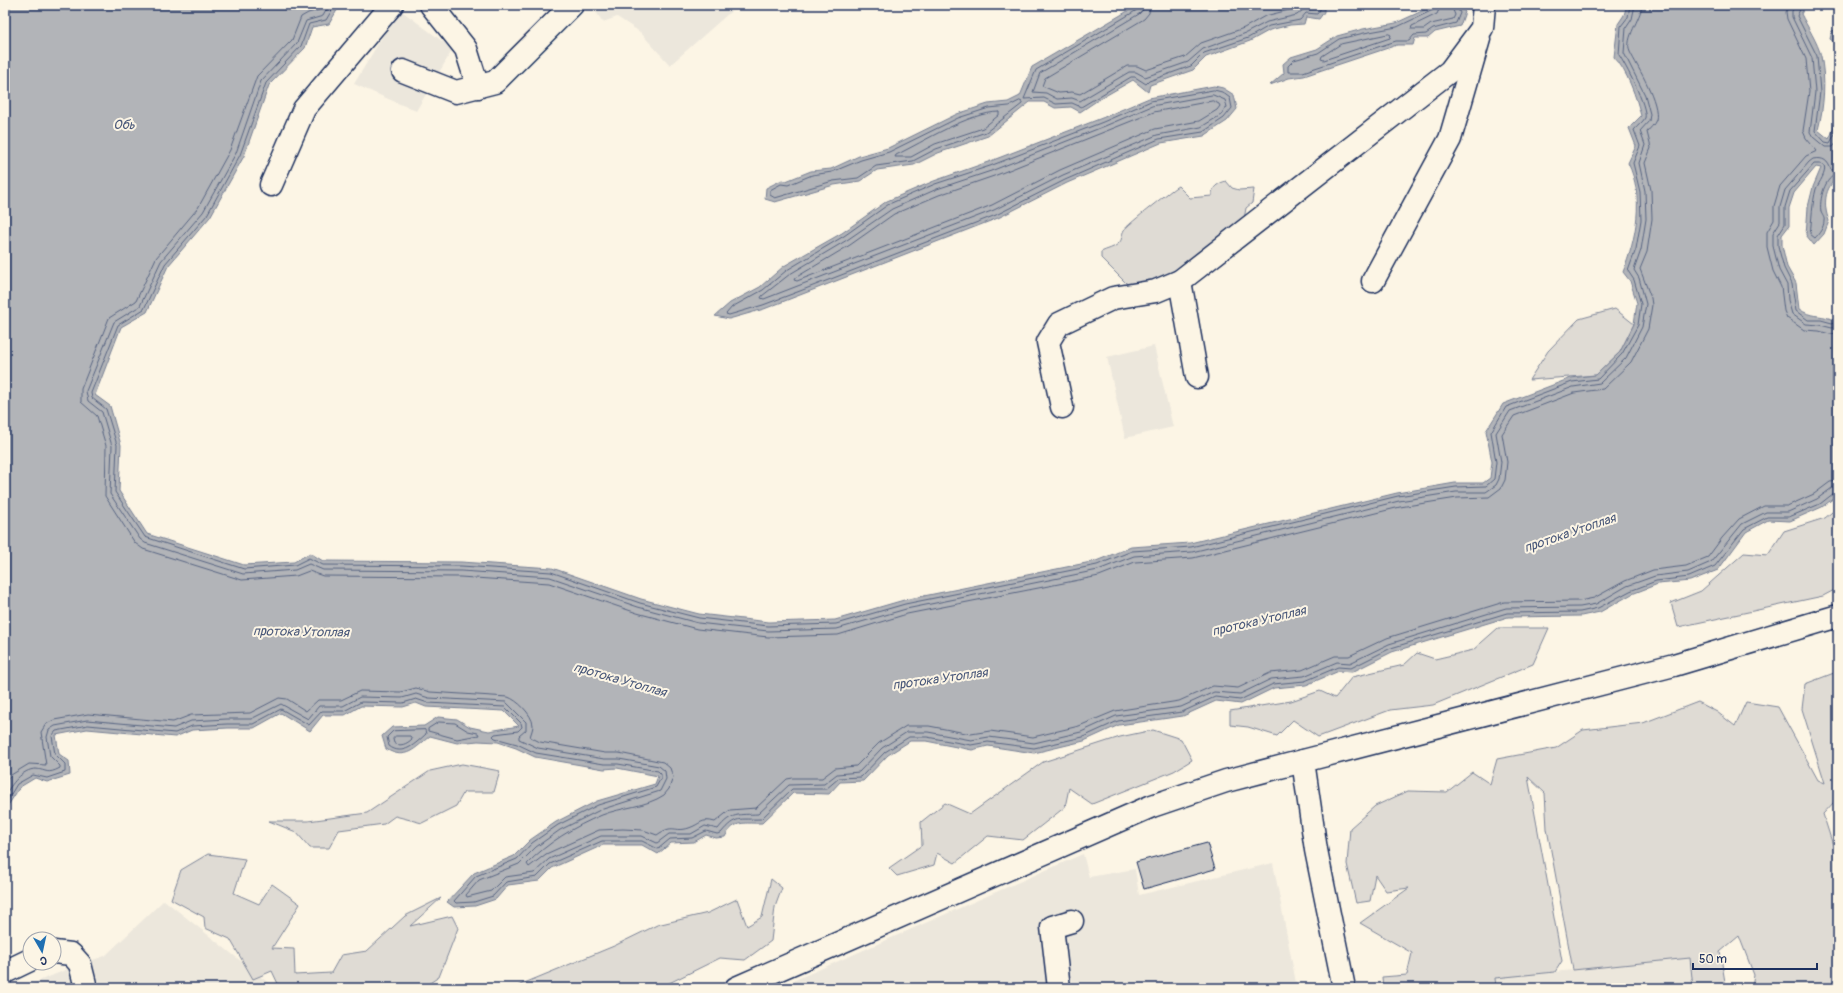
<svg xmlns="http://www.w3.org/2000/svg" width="1843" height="993" viewBox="0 0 1843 993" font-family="Pangolin,sans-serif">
<rect width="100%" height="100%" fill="#fcf5e5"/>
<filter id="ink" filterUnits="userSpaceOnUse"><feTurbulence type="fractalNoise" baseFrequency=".025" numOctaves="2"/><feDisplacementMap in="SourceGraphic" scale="8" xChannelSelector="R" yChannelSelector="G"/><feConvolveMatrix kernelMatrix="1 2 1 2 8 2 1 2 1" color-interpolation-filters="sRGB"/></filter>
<g filter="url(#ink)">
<g fill="#ece7dc">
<path d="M591,5H854L798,9L737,6L670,65L640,32L617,17L603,22Z"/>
<path d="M399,9L453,49L416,111L354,84Z"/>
<path d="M1154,346L1173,427L1125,438L1107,357Z"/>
<path d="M1083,854L1089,877L1135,869L1139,895L1273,863L1297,988H777Z"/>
<path d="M164,900L275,988H22L80,964L105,956Z"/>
<path d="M1690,958L1693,988H1497L1495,978Z"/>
</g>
<g fill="#dfdbd4" stroke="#7d8599">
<path d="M1226,181L1232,188L1239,190L1254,189L1252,203L1246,208L1244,219L1180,275L1132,286L1126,283L1101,258V252C1107,249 1114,248 1118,244C1123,240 1121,235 1124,230C1127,225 1175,187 1178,186L1190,198L1212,196C1211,187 1219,183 1226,181Z"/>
<path d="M1615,309L1634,324L1620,352L1596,375L1529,380L1548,351L1579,319Z"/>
<path d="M1838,507V588L1823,596L1678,627L1671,603L1701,591L1744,553L1768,555L1784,531L1825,518Z"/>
<path d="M1498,628H1549L1533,664L1433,705L1390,710L1318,737L1293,720L1277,736L1248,727L1230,725V711L1291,701L1320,691L1335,698L1352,677L1404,665L1417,653L1435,659L1473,650Z"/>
<path d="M1834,673L1838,674V787L1835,801L1823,814L1838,861V988H1752L1754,975L1739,936L1720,952L1726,988H1693L1690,958L1573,970L1547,829L1545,793L1528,777L1562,961L1555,972L1495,978L1496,988H1383L1382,977L1407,975L1412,953L1360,923L1409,888L1386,891L1375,875L1370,901L1356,903L1347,864L1350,828L1375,806L1408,791L1447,792L1472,772L1490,784L1497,759L1556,748L1583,730L1643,723L1698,702L1717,712L1735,726L1746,702L1778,707L1818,780L1825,783L1802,709L1805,684Z"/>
<path d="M1153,730L1181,739L1192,760L1174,771L1092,804L1069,788L1065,807L1023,840L988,836L955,863L937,853L934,865L897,876L889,868L922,845L921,822L945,803L970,814L1043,762L1120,737Z"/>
<path d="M462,764L500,771L494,792H464L456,806L422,823L395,816L384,824L339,830L329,848H310L296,832L269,821H308L367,813L430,771Z"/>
<path d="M208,854L245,859L234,893L259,904L272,884L300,904L272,948L294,949L295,975L331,973L341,955L367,951L405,916L441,898L410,926L452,916L458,928L439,977L422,988H280L272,971L253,979L230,939L205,928L204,917L171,899L181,870Z"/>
<path d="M771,879L782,888L775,907L771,941L745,960L720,958L659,988H515L522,984L614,946L657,925L708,913L737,899L747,926L762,917Z"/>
</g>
<g fill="#b2b4b8" stroke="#767f94">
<path d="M5,5H340L329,24L312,27L305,48L269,85L244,156L210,217L168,266L147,312L121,327L95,395L110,406L121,445L119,491L147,534L244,565L294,562L310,553L323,561L461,562L552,568L641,599L699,614L769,622L835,620L904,600L1096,561L1131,547L1190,543L1397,493L1455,483H1483L1490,478L1492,462L1486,431L1503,404L1571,378L1596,375L1620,352L1634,324L1637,303L1630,281L1623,272C1636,239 1645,197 1628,163L1636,146L1629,128L1641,116C1637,99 1627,70 1614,57L1618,24L1624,15L1627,5H1806L1801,14C1807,26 1818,43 1821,56C1826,79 1824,107 1818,130L1829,139C1843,113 1828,84 1838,55V177C1824,188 1823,205 1829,221L1824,234L1814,245L1806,235L1808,207L1813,187L1821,168L1816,167L1794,193L1789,208V226L1782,235V245L1787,267L1796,283L1799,309C1812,318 1817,314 1832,319L1838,316V495L1822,507L1790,521L1768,520L1746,532L1718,570L1690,581L1658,584L1632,594L1600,612L1581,616L1508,617L1392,652L1352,672L1339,671L1306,685L1274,688L1241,704L1216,701L1183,716L1119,725L1084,741L1034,753L988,746L972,750L926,741H910L888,755L863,781L840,782L829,794L793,793L762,823C745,824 734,819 725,837L716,838L706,835L694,842L671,843L658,854L642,845H603L552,868L539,881L508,885L496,899L475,906L454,907L447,902L474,873L514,856L530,840L556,822L597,801L655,784L658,776L617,768L604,769L535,757L516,748L498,742L478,741L457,743L430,736C415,748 406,761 386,749L382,736L392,727L424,726L438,717L457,719L470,727L489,731L519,726L504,711L426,707L416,703L403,707L361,706L345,715H323L310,731L281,713L254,728H228L192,730L175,737L87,729L56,735L59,754L69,761L70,775L47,782L35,778L20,787L5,810Z"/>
<path d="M1138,5H1324V12L1319,19L1306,17L1304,24L1290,25L1270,30L1250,41L1206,57L1193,70L1150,85L1148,92L1133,80L1098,100L1080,112L1071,107L1055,108L1044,102H1030L988,136L938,153L914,165L877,170L860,181L834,185L775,202L765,199L766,188L782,180L786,181L811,171L831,169L859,156L888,148L957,114L988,104L1008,102L1020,96L1032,67Z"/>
<path d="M1435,5H1458L1465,12L1460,26L1435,32L1428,38H1415L1413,45H1397L1304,76L1289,78L1270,85L1284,73L1283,64L1291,57L1317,49L1337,36L1363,29L1396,23Z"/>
<path d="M1838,29V45L1830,39L1832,31Z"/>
<path d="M1214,86L1223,88L1234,95L1237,109L1227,121L1204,136L1161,143L1067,183L998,218L764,309L729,319L715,316L730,303L760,287L784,266L842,233L887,201L934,181L988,162L1102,118L1149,98Z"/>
</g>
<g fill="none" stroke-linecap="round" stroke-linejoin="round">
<g stroke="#576482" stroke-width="1">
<path d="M322,5L319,10L308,13L301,17L292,40L257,76L230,150L198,208L156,258L136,301L109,318L81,389V402L97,416L106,446L105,496L135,543L143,549L242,580L296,576L309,571L323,576L460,577L549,583L637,613L697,629L768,637L838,635L907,614L1099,576L1135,562L1193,558L1400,507L1457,498L1489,497L1501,488L1505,480L1507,462L1502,434L1514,416L1574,393L1603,389L1631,362L1648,329L1652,305L1651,298L1640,269L1647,252L1652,219L1651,190L1645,163L1651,148L1647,132C1650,128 1654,125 1656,120C1660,102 1638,68 1630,52C1624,38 1641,19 1642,5"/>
<path d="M329,5L323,16L306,21L297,43L261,81L236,153L203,212L161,261L140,306L114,322L86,391L88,401L102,412L112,446L110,494L140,539L145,543L243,574L295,570L309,564L323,570L461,571L550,577L638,607L698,623L768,631L837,629L906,609L1098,570L1134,556L1192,552L1399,501L1456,492H1486L1496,485L1499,479L1501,462L1496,433L1510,411L1573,387L1600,383L1626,358L1642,327L1646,304L1639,278L1634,270L1641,250L1646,219L1645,191L1639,163L1645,145L1640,131L1649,121L1650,114L1645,95L1624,53L1626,28L1632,19L1635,5"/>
<path d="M335,5L326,20L309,24L301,46L266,83L240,155L207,215L165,264L144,309L118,325L91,393L92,398L106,409L117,445L115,492L145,537L244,569L295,565L309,558L323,565L461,566L551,572L640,603L699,618L768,626L836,624L905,604L1097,565L1132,551L1191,547L1398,496L1456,487L1486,486L1494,479L1496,462L1491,432L1506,407L1572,382L1598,379L1622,354L1638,325L1641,304L1634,280L1628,271L1636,249L1641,220L1640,192L1633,163L1640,146L1634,130C1637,126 1643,122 1645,118C1648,107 1625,64 1619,55L1621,26L1628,17L1630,5"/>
<path d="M1139,5L1137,10L1036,70L1024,99L1044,98L1056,104L1072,103L1081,107L1131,77H1135L1146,84L1149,81L1191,66L1204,53L1248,38L1269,26L1300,20L1306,13L1317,14L1320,10V5"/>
<path d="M1144,5L1143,10L1139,14L1040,73L1033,92L1046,93L1057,99L1072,98L1080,101L1129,72H1136L1145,77L1188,62L1203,49L1246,33L1267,22L1297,15L1304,9H1314L1315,5"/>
<path d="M1150,5L1149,13L1144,19L1045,78L1042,86L1059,93L1072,92L1080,94L1127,66H1137L1146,70L1185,57L1201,43L1244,28L1265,16L1293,9L1298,5"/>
<path d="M1436,5L1433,10L1397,27L1364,33L1339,39L1318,53L1294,60L1288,66V72H1303L1396,41H1409L1414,35L1426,34L1433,29L1456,23L1460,13L1456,5"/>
<path d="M1441,5L1437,14L1412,26L1411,29H1424L1431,24L1453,19L1455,15L1451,5"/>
<path d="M1789,5L1786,12L1787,19L1806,59L1809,92L1803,131L1806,138L1817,151L1806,156L1780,186L1774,206V220L1767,232V247L1773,271L1781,287L1784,311L1787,318L1804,330L1819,331L1830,334L1838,333"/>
<path d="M1796,5L1792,11V17L1812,58L1815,92L1810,132L1813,137L1825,147H1833L1838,141"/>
<path d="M1802,5L1797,16L1817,56L1820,92L1815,131L1825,142L1830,143L1837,130L1838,124"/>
<path d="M1389,34L1391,35L1390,38L1324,60L1321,59L1322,56L1341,44Z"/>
<path d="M1214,90L1222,92L1230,98L1232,108L1224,118L1203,132L1159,139L1065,180L996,215L800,291L763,305L729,315L726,314L732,307L763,290L787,270L844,236L889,204L935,184L990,166L1103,122L1151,101Z"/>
<path d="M1213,95L1225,100L1227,107L1221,115L1201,127L1157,135L1063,175L994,210L764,299L761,298L762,296L790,274L847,240L892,209L937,189L991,171L1105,126L1152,106Z"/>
<path d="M1020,101L1022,102V104L986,132L936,149L913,161L876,166L858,178L833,181L775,198L770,195V190L781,184L788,185L812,175L832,172L861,160L889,152L958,118L989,108L1009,106Z"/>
<path d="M1213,101L1219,104L1220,106L1217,110L1199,121L1155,129L1060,170L992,205L797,281L794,280L795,278L850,245L894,214L939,195L994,176L1154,112Z"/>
<path d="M999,112V115L983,128L935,144L911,157H895L896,155C923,142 970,112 999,112Z"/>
<path d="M1838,169L1831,170C1828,161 1824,157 1813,159L1809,162L1785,190L1780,207V222L1773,233V246L1779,270L1787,285L1788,300L1792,314L1806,324L1820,325L1832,328L1838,326"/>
<path d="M1838,174C1824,176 1819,201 1821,212C1822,215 1825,218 1824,221C1824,227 1819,234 1815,238L1810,234C1812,219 1812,204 1816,189C1819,182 1827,173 1824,165L1820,164H1814L1790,191L1785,207V224L1778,235V246L1784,268L1792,284L1796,311L1808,320H1821L1832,323L1838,321"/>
<path d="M439,722L455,723L468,731L478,733L479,735L457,739L428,731V729Z"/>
<path d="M425,730L426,734C416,743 403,757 389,746L387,737L393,731Z"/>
<path d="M396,736H410L412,739C407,744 400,747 394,743L393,739Z"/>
<path d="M5,783L11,775L29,764L46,765L41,732L46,724L54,720L88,714L173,722L191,715L250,713L279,698L287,699L306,711L318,700H341L360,691L401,692L416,688L430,692L508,697C517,700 532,714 533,725C533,729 531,733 530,737L540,742L605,753H619L663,762L670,768L673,777L669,789L664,795C646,807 622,807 602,815C575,826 547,843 527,864L529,867L546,854L599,830L623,829L643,830L657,835C674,823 674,833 689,828C701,824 701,818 715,822L730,810L756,808L787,779L793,778H822L835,768L856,766L879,743L906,726H929L971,734L990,731L1033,737L1079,726L1115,711L1179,701L1213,686L1238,688L1270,673L1302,670L1335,656H1349L1387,638L1504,602L1579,601L1594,598L1625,581L1653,570L1686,566L1708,557L1722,538L1739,519L1764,506H1787L1814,494L1830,482L1838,481"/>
<path d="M5,795C11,785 22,769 36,769C47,770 47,775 60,768V766L50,756L47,737L49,730L55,726L87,720L174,728L191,721L227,719H251L281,704L308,719L319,706H343L360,697L402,698L416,694L429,698L506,702L526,722V730L519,736V739L538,748L604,759H619L659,766L665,771L666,779L660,791L600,810L560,830L536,847L519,864L479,880L466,895L467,897L491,891L505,877L534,873L549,859L601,836H642L657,843L669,834H691L705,826L718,829C731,812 739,815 758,814L789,785L824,784L837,774L859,772L882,748L907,732H928L971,740L989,737L1034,743L1081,732L1116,716L1181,707L1214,692L1240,694L1271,679L1304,676L1337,662L1350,663L1389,644L1506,608L1580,607L1596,604L1627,586L1655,576L1688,572L1711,562L1742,524L1766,512H1788L1817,499L1832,488L1838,487"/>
<path d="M5,804L17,784L33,775L47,778L65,772V764L55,754L52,736L56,731L88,725L175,733L192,726L227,724H253L281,709L309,725L322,711H344L361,702L403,703L416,699L428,703L505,707L521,723L522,727L518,731L495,734L493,736L495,738L517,744L536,753L604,764H618L658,771L661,774V778L656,787L598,805L558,825L532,843L517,859L476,876L454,901L456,903L474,902L493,896L506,882L537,877L550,864L602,841H642L658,849L670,839L692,838L706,831L717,834L721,833C736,815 739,820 761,819L792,789H826L839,778L861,777L885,752L909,737H927L971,745L988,742L1034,748L1083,737L1118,721L1182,712L1215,697L1240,700L1273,684L1305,681L1338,667L1351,668L1391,648L1507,613L1580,612L1598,608L1630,591L1656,581L1689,577L1715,566L1744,529L1767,517H1789L1820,504L1834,493L1838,492"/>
</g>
</g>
<path fill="#c8c7c6" stroke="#1b2f5e" d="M1207,843L1215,869L1144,889L1136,862Z"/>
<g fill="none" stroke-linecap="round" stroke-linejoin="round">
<g stroke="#1b2f5e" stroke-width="25">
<g id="minor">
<path d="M431,5L466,49L478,87"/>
<path d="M403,71L456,92L495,82L572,5"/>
<path d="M271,185L304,109L392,5"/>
<path d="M1180,281L1197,377"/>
<path d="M1373,281L1450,139L1479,39"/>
<path d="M1062,407L1048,342L1059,324L1113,298L1156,291L1180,281L1450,71L1482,28L1484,5"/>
<path d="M54,952L71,954L80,964L86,988"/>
<path d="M5,972L30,960"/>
<path d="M736,988L1152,806L1226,781L1303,761"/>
<path d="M1059,988L1052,927L1072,921"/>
<path d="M1344,988L1316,850L1303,761L1674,665L1838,616"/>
</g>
</g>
<use href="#minor" stroke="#fcf5e5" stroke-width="22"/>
</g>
</g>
<g text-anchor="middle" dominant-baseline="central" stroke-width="4" stroke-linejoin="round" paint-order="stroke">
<g font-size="13" font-style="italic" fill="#485779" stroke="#fcf5e5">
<text x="124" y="125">Обь</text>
<text transform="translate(1570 533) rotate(-19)">протока Утоплая</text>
<text transform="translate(1259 621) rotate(-13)">протока Утоплая</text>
<text transform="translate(301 632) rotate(1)">протока Утоплая</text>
<text transform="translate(940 679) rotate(-8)">протока Утоплая</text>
<text transform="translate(620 680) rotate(16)">протока Утоплая</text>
</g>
</g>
<rect width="1843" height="993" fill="none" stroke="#fcf5e5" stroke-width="20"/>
<rect x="10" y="10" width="1823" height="973" fill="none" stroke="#1b2f5e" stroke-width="1.5" filter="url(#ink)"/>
<g transform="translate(42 951) rotate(171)"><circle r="19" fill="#fcf5e5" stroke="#a2a6af"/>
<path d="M0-3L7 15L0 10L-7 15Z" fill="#1f6fb2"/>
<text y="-6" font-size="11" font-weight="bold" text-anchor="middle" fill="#1b2f5e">С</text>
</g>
<path d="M1693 963v6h124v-6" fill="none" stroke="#1b2f5e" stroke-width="2"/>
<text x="1699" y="963" font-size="12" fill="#1b2f5e" stroke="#fcf5e5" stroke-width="3" paint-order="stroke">50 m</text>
</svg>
